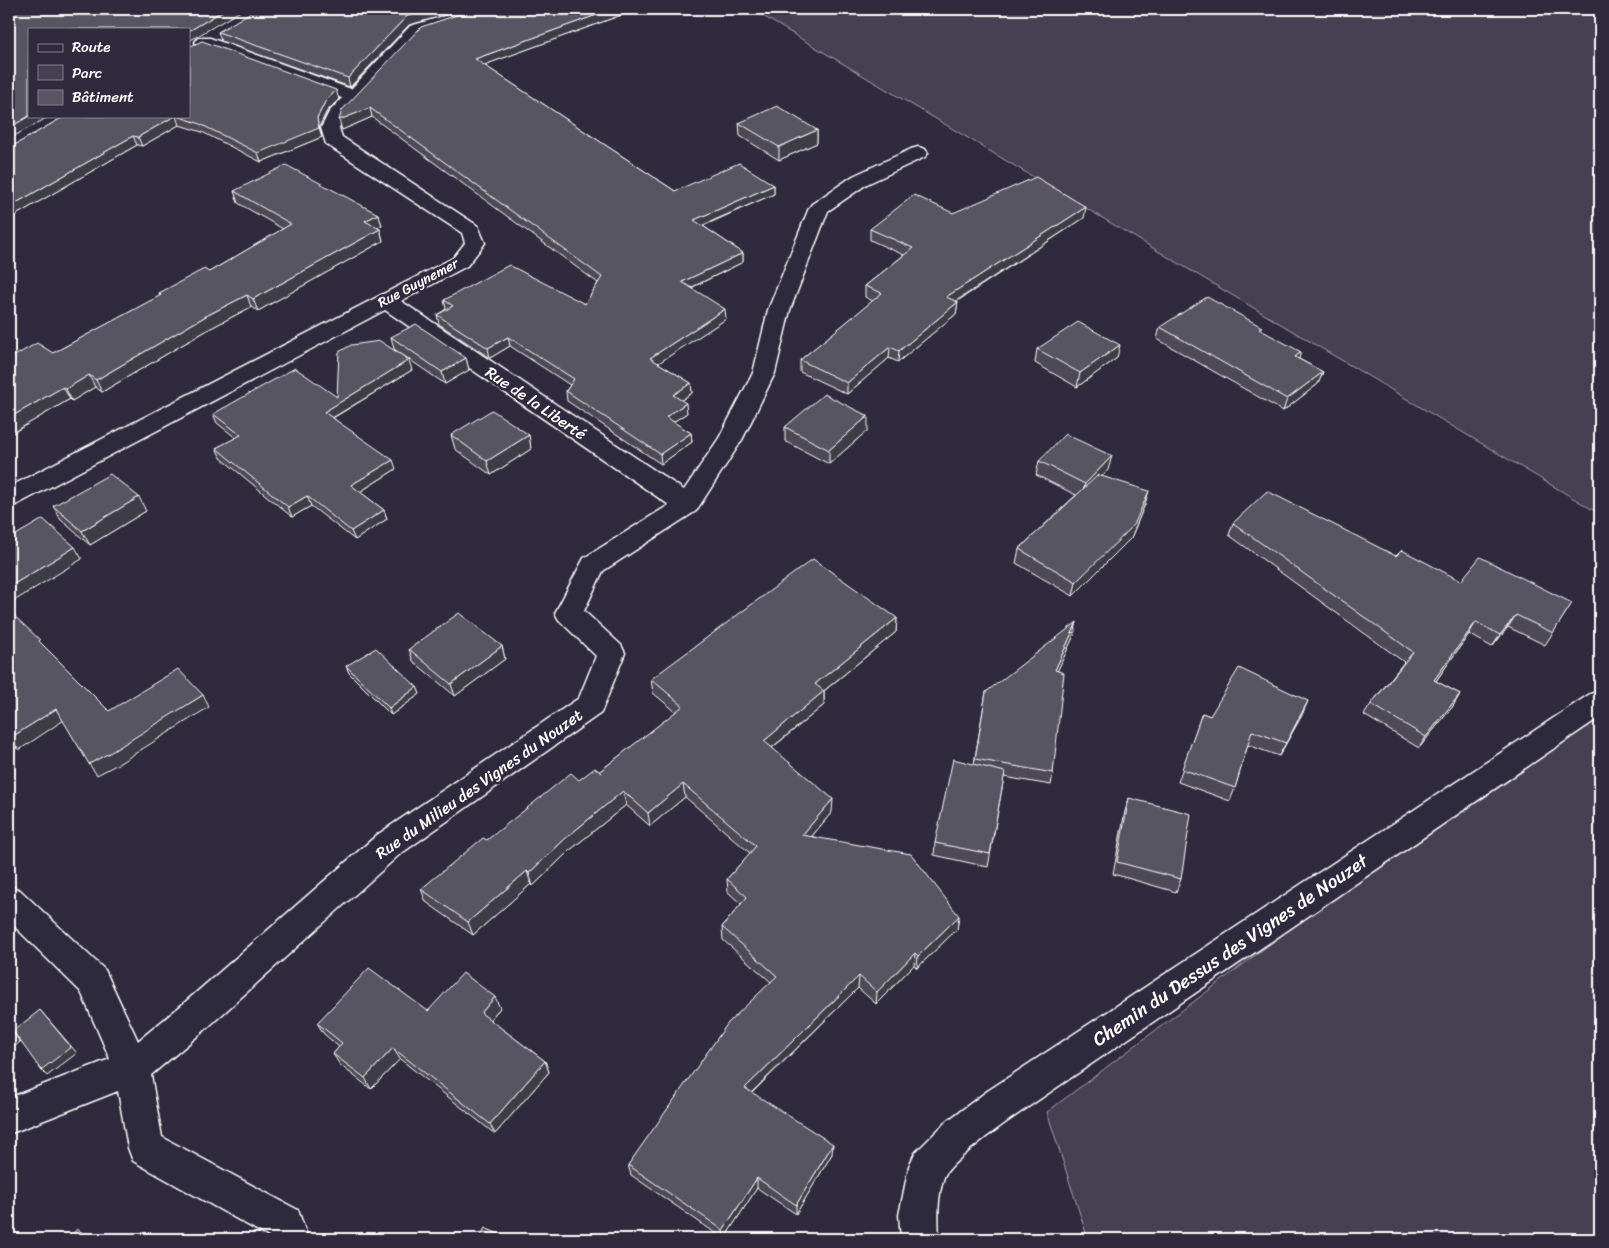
<svg xmlns="http://www.w3.org/2000/svg" width="1609" height="1248" viewBox="0 0 1609 1248" font-family="Sriracha,sans-serif">
<rect width="100%" height="100%" fill="#2f2a3d"/>
<filter id="ink" filterUnits="userSpaceOnUse"><feTurbulence type="fractalNoise" baseFrequency=".02" numOctaves="2"/><feDisplacementMap in="SourceGraphic" scale="10" xChannelSelector="R" yChannelSelector="G"/><feConvolveMatrix kernelMatrix="1 2 1 2 8 2 1 2 1" color-interpolation-filters="sRGB"/></filter>
<g filter="url(#ink)">
<g fill="#464152" stroke="#a2a0a8">
<path d="M751,9H1600V514Z"/>
<path d="M1600,712V1239H1088L1047,1112L1407,841Z"/>
</g>
<g fill="none" stroke-linecap="round" stroke-linejoin="round">
<g stroke="#fff" stroke-width="3">
<g id="minor">
<path d="M468,9H493L491,12L422,34L343,118L339,128L342,137L478,226L485,243L467,266L401,301L684,490L719,438L753,373L768,310L809,208L812,204L853,176L911,149L918,147L925,149L928,153L925,157L867,184L828,211L790,310L775,373L742,440L696,511L603,571L584,611L621,645L625,653L601,713L399,855L207,1028L151,1075L162,1137L298,1210L308,1239H270L269,1237L133,1161L128,1148L118,1091L9,1134V1098L110,1059L81,992L9,921V886L20,890L105,970L138,1041L183,1004L377,835L579,698L596,656L559,620L555,613L584,558L669,505L385,310L18,504L9,507V487L453,258L465,243L462,233L326,144L321,128L329,112L342,98L198,46L195,42L198,38H210L351,89L410,26Z"/>
<path d="M1600,691V717L1012,1118C997,1129 950,1162 944,1177C937,1197 938,1219 939,1239H901L899,1215L909,1166L915,1153L947,1121L986,1092L1590,694Z"/>
</g>
</g>
<use href="#minor" fill="#2f2a3d" fill-rule="evenodd"/>
</g>
<g fill="#4d4956" stroke="#fff">
<path d="M475,9H638L484,65L675,191L774,185V194L703,226L743,253V262L691,288L726,319L658,363L691,383L692,393L681,400L687,413L673,422L691,433L692,442L661,464L567,401L566,391L570,385L510,346L490,358L439,324L437,315L446,309L444,300L585,304L598,283L372,117L342,130Z"/>
<path d="M409,25L350,87L221,41L218,32Z"/>
<path d="M339,99L327,111L319,127L322,137L261,162L202,132L179,125L142,146L137,145L9,219V147L13,146L65,116H189Z"/>
<path d="M739,123L817,130V143L779,160L740,136Z"/>
<path d="M234,191L378,214L382,225L377,228L380,229L383,241L258,311L251,307L211,328L102,392L95,387L72,401L70,399L9,435V359L53,353L160,296L159,293L209,272L283,229L238,203Z"/>
<path d="M953,213L1084,218L956,302H958L956,314L898,362L889,358L847,394L800,372V360L873,301L865,297V286L904,255L870,240V229Z"/>
<path d="M1160,327L1261,331L1299,359L1323,372L1318,384L1283,411L1157,339Z"/>
<path d="M391,337L466,358L469,370L445,384L394,349Z"/>
<path d="M1037,349L1117,358L1077,387L1035,363Z"/>
<path d="M412,370L333,418L396,469L360,492L384,510L387,519L355,540L311,506L292,517L221,458L216,448L236,438L217,423L213,414L337,397Z"/>
<path d="M785,427L868,430L829,464L785,441Z"/>
<path d="M451,435H529L531,449L491,475L455,449Z"/>
<path d="M1039,461L1108,470L1102,476L1145,504L1131,538L1073,596L1016,563L1019,549L1076,495L1036,475Z"/>
<path d="M53,506L146,511L90,545L61,520Z"/>
<path d="M1233,523L1396,556L1461,581L1572,603L1545,645L1508,627L1492,647L1469,634L1436,681L1460,694L1453,706L1419,748L1364,715L1371,704L1404,662L1229,535Z"/>
<path d="M897,618L896,632L824,691V705L772,748L832,812L812,836L959,916L957,929L917,968L914,965L876,1004L858,988L752,1093L832,1154L796,1214L757,1188L724,1239L631,1175L628,1165L771,982L723,940L722,927L741,904L728,892L727,879L750,853L685,797L650,826L626,805L569,851L533,886L531,884L473,935L426,902L421,889L487,840L579,780L600,771L676,712L653,693L651,679Z"/>
<path d="M1074,635L1057,671L1053,773L1051,785L1004,777L988,867L934,855L935,843L974,764L986,692Z"/>
<path d="M502,646L505,659L455,696L413,661L409,649Z"/>
<path d="M346,666L417,687L420,694L391,715L349,673Z"/>
<path d="M1202,713L1210,716L1302,715L1279,756L1248,745L1235,788L1230,801L1178,782Z"/>
<path d="M1129,798L1181,879L1176,892L1113,874L1125,811Z"/>
<path d="M500,1008L490,1020L545,1061L549,1072L495,1134L400,1059L371,1089L340,1065L333,1054L339,1047L324,1034L317,1023L428,1011Z"/>
</g>
<g fill="#3e3c46" stroke="#fff">
<path d="M226,9H244L189,41V31Z"/>
<path d="M434,9H467L409,25L350,87L348,78L407,16Z"/>
<path d="M613,9H638L476,68L475,59Z"/>
<path d="M336,90L339,99L327,111L319,127L322,137L261,162L258,153L317,118L325,102Z"/>
<path d="M370,108L372,117L342,130L339,120Z"/>
<path d="M29,116H50L9,139V128Z"/>
<path d="M175,116H176L179,125L142,146L138,137Z"/>
<path d="M817,130V143L779,160V147Z"/>
<path d="M133,136L137,145L9,219V207Z"/>
<path d="M774,185V194L694,229V220Z"/>
<path d="M1086,207L1084,218L945,308L946,297Z"/>
<path d="M378,214L382,225L369,232L365,221Z"/>
<path d="M380,229L383,241L258,311L253,299Z"/>
<path d="M743,253V262L682,292V282Z"/>
<path d="M247,295L251,307L211,328L102,392L96,380L206,316Z"/>
<path d="M958,302L956,314L898,362L899,351Z"/>
<path d="M725,309L726,319L651,368L650,358Z"/>
<path d="M508,337L510,346L490,358L488,348Z"/>
<path d="M1120,345L1117,358L1077,387L1080,373Z"/>
<path d="M890,347L889,358L847,394V383Z"/>
<path d="M1301,352L1297,365L1295,357Z"/>
<path d="M466,358L469,370L445,384L442,372Z"/>
<path d="M409,360L412,370L327,421L324,412Z"/>
<path d="M1323,372L1318,384L1283,411L1287,399Z"/>
<path d="M89,375L95,387L72,401L66,389Z"/>
<path d="M691,383L692,393L674,405L673,395Z"/>
<path d="M63,387L70,399L9,435V418Z"/>
<path d="M686,403L687,413L667,426L666,417Z"/>
<path d="M868,416V430L829,464V450Z"/>
<path d="M691,433L692,442L661,464L660,454Z"/>
<path d="M529,435L531,449L491,475L487,461Z"/>
<path d="M1112,456L1108,470L1082,498L1085,484Z"/>
<path d="M393,460L396,469L355,495L351,485Z"/>
<path d="M1149,491L1145,504L1131,538L1073,596L1076,582Z"/>
<path d="M307,496L311,506L292,517L288,507Z"/>
<path d="M139,497L146,511L90,545L82,531Z"/>
<path d="M384,510L387,519L355,540L351,531Z"/>
<path d="M75,547L82,559L9,604V587Z"/>
<path d="M1516,615L1508,627L1492,647L1500,635Z"/>
<path d="M897,618L896,632L815,698V684Z"/>
<path d="M1077,622L1074,635L1052,683L1055,670Z"/>
<path d="M1476,622L1469,634L1428,692L1434,680Z"/>
<path d="M502,646L505,659L455,696L451,684Z"/>
<path d="M417,687L420,694L391,715L389,708Z"/>
<path d="M824,691V705L764,754V741Z"/>
<path d="M1460,694L1453,706L1419,748L1426,737Z"/>
<path d="M203,695L209,707L120,763L97,775L89,764Z"/>
<path d="M1308,701L1302,715L1279,756L1286,743Z"/>
<path d="M56,709L64,720L19,750L10,738Z"/>
<path d="M9,737L17,748L10,753L9,752Z"/>
<path d="M683,784L685,797L650,826L648,813Z"/>
<path d="M623,791L626,805L569,851L533,886L529,873L566,838Z"/>
<path d="M833,799L832,812L802,848V835Z"/>
<path d="M527,871L531,884L473,935L468,922Z"/>
<path d="M959,916L957,929L917,968L918,956Z"/>
<path d="M915,953L914,965L876,1004L877,992Z"/>
<path d="M859,976L858,988L745,1099V1088Z"/>
<path d="M495,997L500,1008L486,1024L481,1013Z"/>
<path d="M40,1010L77,1053L47,1076L41,1070Z"/>
<path d="M9,1027L20,1042L9,1051Z"/>
<path d="M393,1048L400,1059L371,1089L365,1078Z"/>
<path d="M545,1061L549,1072L495,1134L490,1124Z"/>
<path d="M833,1144L832,1154L796,1214V1205Z"/>
<path d="M757,1178V1188L724,1239L723,1230Z"/>
</g>
<g fill="#595564" stroke="#fff">
<path d="M9,9H226L189,31V29H29V116L9,128Z"/>
<path d="M256,9H434L407,16L348,78L218,32Z"/>
<path d="M475,9H613L475,59L675,191L739,163L774,185L694,220L743,253L682,282L725,309L650,358L691,383L673,395L686,403L666,417L691,433L660,454L566,391L574,379L508,337L488,348L437,315L453,306L444,300L509,265L585,304L602,277L370,108L339,120L342,110L421,27Z"/>
<path d="M202,41L336,90L325,102L317,118L319,128L258,153L198,123L177,116H189V46H191Z"/>
<path d="M777,106L817,130L779,147L739,123Z"/>
<path d="M65,116H175L138,137L133,136L9,207V147L13,146Z"/>
<path d="M286,165L378,214L365,221L380,229L253,299L247,295L206,316L96,380L89,375L66,389L63,387L9,418V359L37,343L53,353L161,295L159,293L204,269L209,272L291,224L234,191Z"/>
<path d="M1036,177L1086,207L946,297L958,302L899,351L890,347L847,383L800,360L882,293L865,286L913,248L870,229L914,195L953,213Z"/>
<path d="M1207,297L1262,327L1259,329L1301,352L1295,357L1323,372L1287,399L1160,327Z"/>
<path d="M1078,322L1120,345L1080,373L1037,349Z"/>
<path d="M416,324L466,358L442,372L391,337Z"/>
<path d="M380,341L409,360L324,412L393,460L351,485L384,510L351,531L307,496L288,507L216,448L241,435L213,414L295,368L337,397L339,352L351,345Z"/>
<path d="M824,394L868,416L829,450L785,427Z"/>
<path d="M492,410L529,435L487,461L451,435Z"/>
<path d="M1065,434L1112,456L1085,484L1039,461Z"/>
<path d="M110,474L139,497L82,531L53,506Z"/>
<path d="M1098,475L1149,491L1134,525L1076,582L1019,549Z"/>
<path d="M1267,491L1396,556L1402,550L1461,581L1480,557L1572,603L1553,633L1516,615L1500,635L1476,622L1434,680L1460,694L1426,737L1371,704L1413,652L1233,523Z"/>
<path d="M43,519L75,547L9,587V539Z"/>
<path d="M813,559L897,618L815,684L824,691L764,741L833,799L802,835L911,854L959,916L918,956L915,953L877,992L859,976L745,1088L833,1144L796,1205L757,1178L723,1230L628,1165L728,1023L777,976L722,927L747,897L727,879L756,846L683,784L648,813L623,791L566,838L529,873L527,871L468,922L421,889L483,838L487,840L571,773L579,780L595,768L602,773L600,771L683,706L651,679Z"/>
<path d="M9,611L40,640L39,641L109,711L178,669L203,695L113,751L89,764L56,709L10,738L9,737Z"/>
<path d="M459,613L502,646L451,684L409,649Z"/>
<path d="M1077,622L1055,670L1064,673L1053,773L975,759L986,692Z"/>
<path d="M376,648L417,687L389,708L346,666Z"/>
<path d="M1239,668L1308,701L1286,743L1252,731L1235,788L1182,769L1202,713L1210,716Z"/>
<path d="M953,759L1005,772L990,854L935,843Z"/>
<path d="M1129,798L1191,814L1181,879L1117,862Z"/>
<path d="M369,968L428,1011L463,973L495,997L481,1013L545,1061L490,1124L393,1048L365,1078L333,1054L342,1043L317,1023Z"/>
<path d="M40,1010L71,1047L41,1070L13,1031Z"/>
<path d="M485,1228L510,1239H479Z"/>
<path d="M77,1229L91,1239H68Z"/>
</g>
</g>
<g text-anchor="middle" dominant-baseline="central" stroke-width="5" stroke-linejoin="round" paint-order="stroke">
<g font-size="14" fill="#fff" stroke="#2f2a3d">
<text transform="translate(418 283) rotate(-28)">Rue Guynemer</text>
</g>
<g font-size="16" fill="#fff" stroke="#2f2a3d">
<text transform="translate(536 403) rotate(34)">Rue de la Liberté</text>
<text transform="translate(479 784) rotate(-35)">Rue du Milieu des Vignes du Nouzet</text>
</g>
<g font-size="19" fill="#fff" stroke="#2f2a3d">
<text transform="translate(1230 950) rotate(-34)">Chemin du Dessus des Vignes de Nouzet</text>
</g>
</g>
<rect width="1609" height="1248" fill="none" stroke="#2f2a3d" stroke-width="30"/>
<rect x="15" y="15" width="1579" height="1218" fill="none" stroke="#fff" stroke-width="2" filter="url(#ink)"/>
<rect x="28" y="28" width="162" height="90" fill="#2f2a3d" stroke="#827f8b"/>
<rect x="38" y="44" width="25" height="8" fill="#2f2a3d" stroke="#827f8b"/>
<text x="72" y="52" font-size="15" fill="#ffffff">Route</text>
<rect x="38" y="65" width="25" height="15" fill="#464152" stroke="#827f8b"/>
<text x="72" y="78" font-size="15" fill="#ffffff">Parc</text>
<rect x="38" y="90" width="25" height="15" fill="#595564" stroke="#827f8b"/>
<text x="72" y="102" font-size="15" fill="#ffffff">Bâtiment</text>
</svg>
